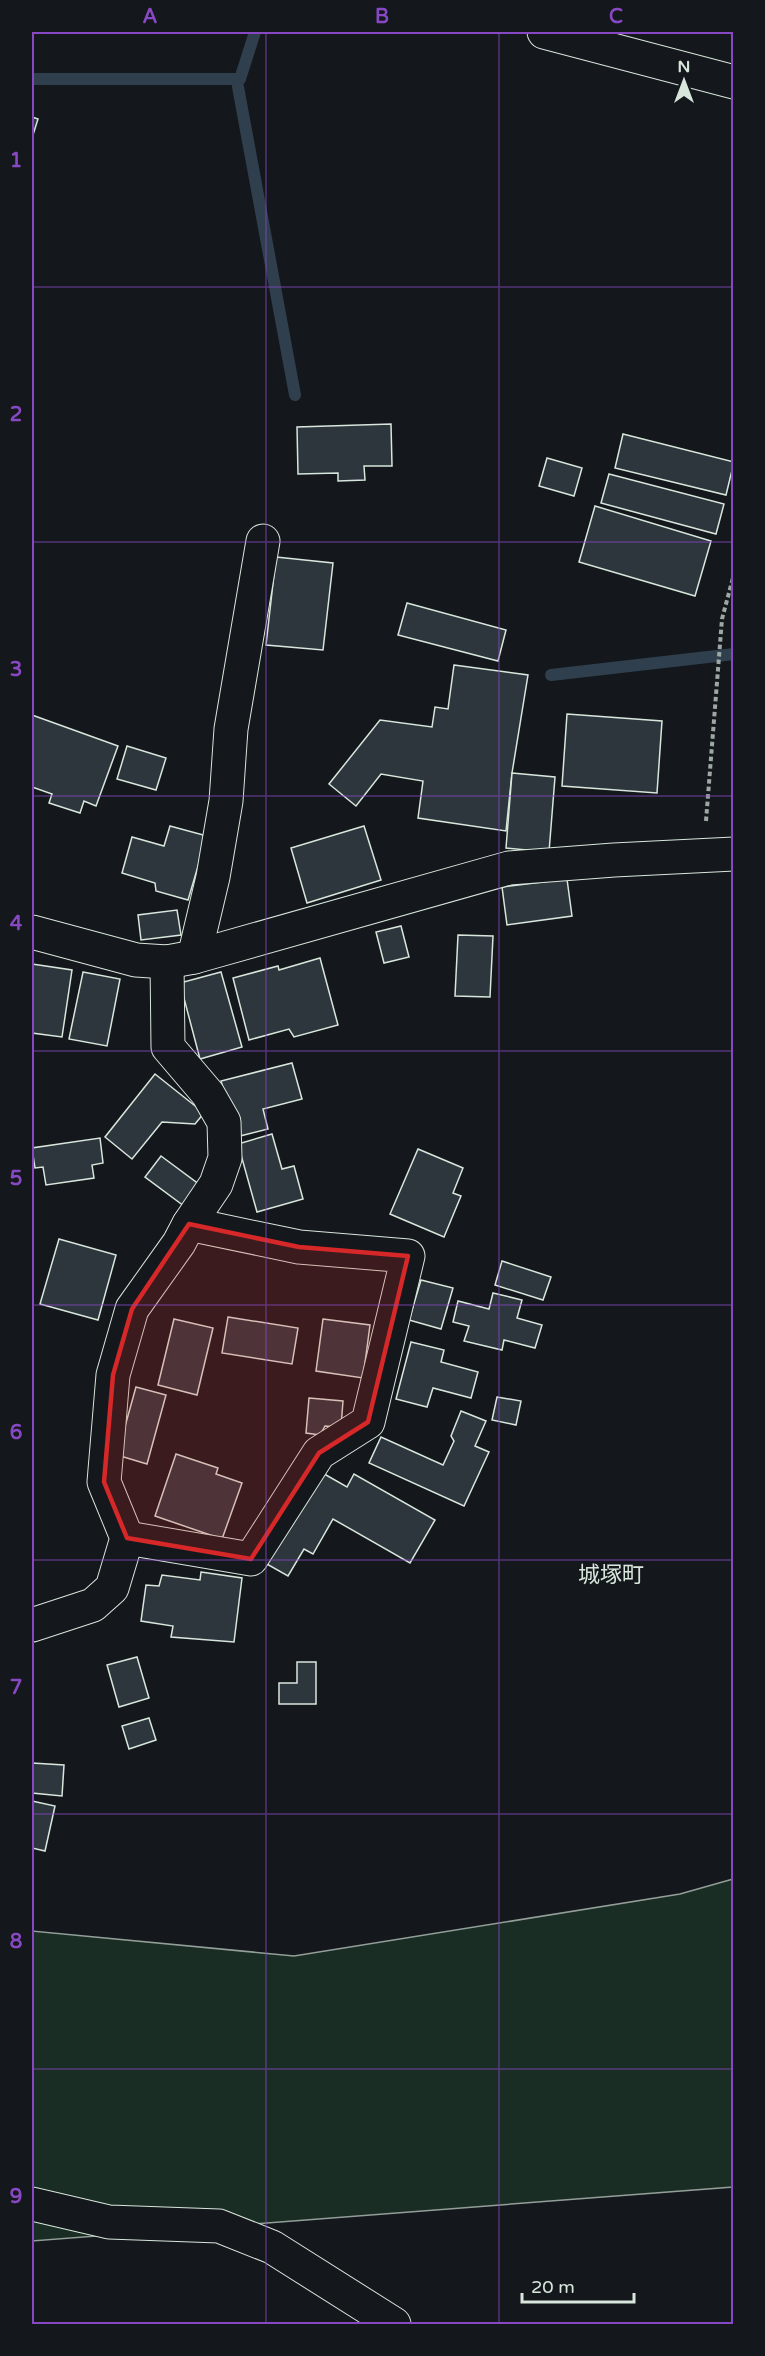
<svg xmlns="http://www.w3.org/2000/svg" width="765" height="2356" viewBox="0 0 765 2356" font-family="'Varela Round','Noto Sans JP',sans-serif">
<rect width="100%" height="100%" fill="#14181c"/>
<path fill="#1a2d24" stroke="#939e99" stroke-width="1.5" d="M733,1879V2187L32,2241V1931L294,1956L680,1894Z"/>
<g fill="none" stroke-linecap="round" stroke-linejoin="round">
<g stroke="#2f3f4d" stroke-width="12">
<path d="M32,79H240L255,32"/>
<path d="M238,87L295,395"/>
<path d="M551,675L734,654"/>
</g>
</g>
<g fill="#2c363c" stroke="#d8e6dc" stroke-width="1.5">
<path d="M32,117L38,119L32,138Z"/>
<path d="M391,424L392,466H364L365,480L338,481V473L298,474L297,427Z"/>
<path d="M623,434L734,462L726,495L615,468Z"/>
<path d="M547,458L582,468L574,496L539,486Z"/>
<path d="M609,474L724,504L716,534L601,503Z"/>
<path d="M595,506L711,541L695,596L579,562Z"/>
<path d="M276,557L333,563L323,650L266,645Z"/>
<path d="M407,603L506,630L498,661L398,635Z"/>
<path d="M454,665L528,675L512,773L506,831L418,818L423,781L381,774L356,806L329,784L380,720L432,727L435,707L448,709Z"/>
<path d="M567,714L662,721L657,793L562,786Z"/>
<path d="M32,715L118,746L96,806L84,801L80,813L49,803L52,794L32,787Z"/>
<path d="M127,746L166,758L156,790L117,779Z"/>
<path d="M512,773L555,777L549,852L506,848Z"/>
<path d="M170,826L207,836L188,900L156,891L155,883L122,873L132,837L164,846Z"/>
<path d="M364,826L381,880L307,903L291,848Z"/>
<path d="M567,879L572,916L507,925L502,887Z"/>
<path d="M177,910L181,935L141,940L138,915Z"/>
<path d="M401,926L409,957L384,963L376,932Z"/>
<path d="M458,935L493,936L490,997L455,996Z"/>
<path d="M320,958L338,1025L294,1037L289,1029L249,1040L233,978L278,966L279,970Z"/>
<path d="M32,964L72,970L62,1037L32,1033Z"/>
<path d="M83,972L120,979L107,1046L69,1039Z"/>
<path d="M221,972L242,1047L200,1059L180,983Z"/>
<path d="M292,1063L302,1099L263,1109L268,1129L236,1137L221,1081Z"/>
<path d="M155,1074L204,1113L195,1124L162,1122L132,1159L105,1137Z"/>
<path d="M272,1134L282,1169L294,1166L303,1199L257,1212L238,1144Z"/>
<path d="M100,1138L103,1163L92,1165L94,1178L46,1185L43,1167L35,1168L32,1148Z"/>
<path d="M418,1149L463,1168L453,1193L461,1196L444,1237L390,1214Z"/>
<path d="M161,1156L200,1185L184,1206L145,1177Z"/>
<path d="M59,1239L116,1255L98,1320L40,1304Z"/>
<path d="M502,1261L551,1277L543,1300L495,1285Z"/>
<path d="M421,1280L453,1288L441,1329L409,1320Z"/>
<path d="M493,1293L522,1300L517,1318L542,1325L535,1348L504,1340L502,1350L464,1341L469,1326L453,1322L458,1301L489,1309Z"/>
<path d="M228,1317L298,1328L292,1364L222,1353Z"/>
<path d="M174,1319L213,1328L197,1395L158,1385Z"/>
<path d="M323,1319L370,1325L363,1378L316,1371Z"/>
<path d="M411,1342L444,1350L441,1362L478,1372L471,1398L433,1388L427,1407L396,1399Z"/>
<path d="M136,1387L166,1395L147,1464L117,1455Z"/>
<path d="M497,1397L521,1401L516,1425L492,1420Z"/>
<path d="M309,1398L343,1401L341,1427L325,1426L320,1435L306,1433Z"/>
<path d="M461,1411L486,1421L475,1446L489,1452L464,1506L369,1463L381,1437L443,1465L454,1441L451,1436Z"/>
<path d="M176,1454L218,1468L216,1474L242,1483L222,1539L155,1516Z"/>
<path d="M319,1471L347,1487L354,1474L435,1520L410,1563L333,1519L313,1554L304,1549L288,1576L265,1563Z"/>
<path d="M201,1572L242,1578L234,1642L171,1637L173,1626L141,1621L146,1585L159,1586L162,1575L200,1580Z"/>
<path d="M137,1657L149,1698L119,1707L107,1665Z"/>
<path d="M297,1662H316V1704H279V1683H297Z"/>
<path d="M149,1718L156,1740L129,1749L122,1726Z"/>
<path d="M32,1763L64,1765L62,1796L32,1793Z"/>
<path d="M32,1801L55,1806L45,1851L32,1848Z"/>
</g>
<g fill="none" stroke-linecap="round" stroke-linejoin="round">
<g stroke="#d8e6dc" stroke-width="35">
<g id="street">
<path d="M544,32L734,82"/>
<path d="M32,932L136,960L167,962L194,957L509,868L614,860L734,854"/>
<path d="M194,957L213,877L226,801L231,729L263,541"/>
<path d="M127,1538L251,1559L319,1453L368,1422L408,1256L299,1247L189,1224"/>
<path d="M32,1625L93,1605L112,1588L127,1538L104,1482L113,1375L132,1309L179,1243L189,1224L216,1184L225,1158L224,1122L208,1094L168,1047L167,962"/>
<path d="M32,2204L109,2222L219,2226L272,2247L394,2324"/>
</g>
</g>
<path stroke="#9da8a2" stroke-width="4" stroke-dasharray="4.5 3" stroke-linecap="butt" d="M706,821L722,619L734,574"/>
<use href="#street" stroke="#14181c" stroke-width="33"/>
</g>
<path fill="#d62828" fill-opacity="0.2" stroke="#d62828" stroke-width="4.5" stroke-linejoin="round" d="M189,1224L299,1247L408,1256L368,1422L319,1453L251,1559L127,1538L104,1482L113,1375L132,1309Z"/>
<path fill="none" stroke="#8948c3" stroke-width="1.5" stroke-opacity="0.55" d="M266,32V2324M499,32V2324M32,287H734M32,542H734M32,796H734M32,1051H734M32,1305H734M32,1560H734M32,1814H734M32,2069H734"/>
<g text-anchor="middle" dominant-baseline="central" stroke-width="4.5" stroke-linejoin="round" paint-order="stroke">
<g font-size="22" fill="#d8e6dc" stroke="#14181c">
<text x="611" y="1575">城塚町</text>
</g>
</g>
<rect width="765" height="2356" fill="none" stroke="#14181c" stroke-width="66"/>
<g transform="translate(684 81)" stroke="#14181c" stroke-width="4.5" paint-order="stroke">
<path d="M0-4.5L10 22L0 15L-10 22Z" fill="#d8e6dc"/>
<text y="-9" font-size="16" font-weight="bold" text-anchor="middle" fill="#d8e6dc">N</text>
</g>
<path d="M522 2293v9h112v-9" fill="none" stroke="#d8e6dc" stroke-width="3"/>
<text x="531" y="2293" font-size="18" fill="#d8e6dc" stroke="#14181c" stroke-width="4.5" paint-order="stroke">20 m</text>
<rect x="33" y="33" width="699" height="2290" fill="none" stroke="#8948c3" stroke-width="2"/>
<g font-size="20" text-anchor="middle" font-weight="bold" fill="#8948c3">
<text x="150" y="23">A</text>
<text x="382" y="23">B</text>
<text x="616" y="23">C</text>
<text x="16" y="167">1</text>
<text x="16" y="421">2</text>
<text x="16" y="676">3</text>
<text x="16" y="930">4</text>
<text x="16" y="1185">5</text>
<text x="16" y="1439">6</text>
<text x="16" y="1694">7</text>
<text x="16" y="1948">8</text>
<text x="16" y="2203">9</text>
</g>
</svg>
